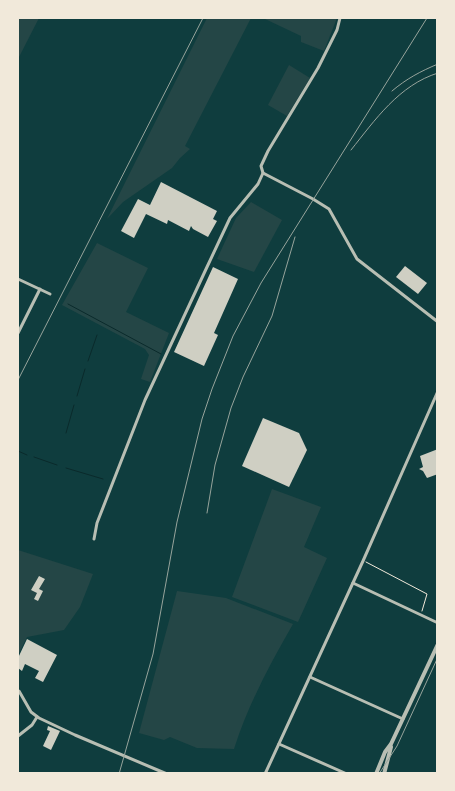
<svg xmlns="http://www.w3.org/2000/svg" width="455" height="791" viewBox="0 0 455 791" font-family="Merriweather,serif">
<rect width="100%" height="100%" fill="#0f3d3e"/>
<g fill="#244646">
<path d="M18,18H39L18,59Z"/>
<path d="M207,18H251L185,146L190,149L180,158L172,168L123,202L107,219Z"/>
<path d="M263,18H337L324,51L301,42V36Z"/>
<path d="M289,65L310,78L287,116L268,105Z"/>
<path d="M251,202L282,220L254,272L217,259L236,218Z"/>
<path d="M97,243L148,268L126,312L169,333L150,382L141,379L149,355L145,349L62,305Z"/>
<path d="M272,489L321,507L304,547L327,558L298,622L232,597Z"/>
<path d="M18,550L93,574L80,607L64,630L27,637L18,655Z"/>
<path d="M177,591L226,598L293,624C270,664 248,705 234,749L197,748L170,737L164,740L139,733Z"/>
</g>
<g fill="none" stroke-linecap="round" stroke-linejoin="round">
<g stroke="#0a2a2b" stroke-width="1">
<path d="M68,304L161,354"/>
<path d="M88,361L97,335"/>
<path d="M77,396L85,369"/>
<path d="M66,433L74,405"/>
<path d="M18,451L27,455"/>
<path d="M34,457L57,465"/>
<path d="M66,468L103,479"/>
</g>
</g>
<g fill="#cfcfc3">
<path d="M161,182L217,211L213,219L217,221L208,237L193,229L191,226L189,231L168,220L167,224L146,214L134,238L121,231L138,199L150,205Z"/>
<path d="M405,266L427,283L418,294L396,277Z"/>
<path d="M213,267L238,279L214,333L218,335L204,366L174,352Z"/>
<path d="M263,418L299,433L307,450L289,487L242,466Z"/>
<path d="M438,449V474L427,478L423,471L419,469L423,467L420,456Z"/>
<path d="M39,576L45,579L39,589L43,591L38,601L34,599L37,593L31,590Z"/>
<path d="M27,639L57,655L43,682L35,678L39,671L25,664L22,671L18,668V658Z"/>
<path d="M48,726L60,731L51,750L43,746L50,731L47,730Z"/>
</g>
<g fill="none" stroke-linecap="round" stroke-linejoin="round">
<path stroke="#f1e9da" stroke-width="1" d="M366,562L427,594L422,611"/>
<g stroke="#b8beb3" stroke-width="3">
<path d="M263,173L261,166L268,151L318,68L337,30L340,18"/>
<path d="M18,279L50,294"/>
<path d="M18,333L40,289"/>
<path d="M94,539L97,523L145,400L207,267L230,218L258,184L263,173L313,199L329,209L357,259L438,322"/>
<path d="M353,583L438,623"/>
<path d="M310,677L403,719"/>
<path d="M18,692L19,691L31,712L39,718L75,735L167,774"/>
<path d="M18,736L32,725L37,717"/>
<path d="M279,744L347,774"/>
<path d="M265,774L363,561L438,391"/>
</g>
<g stroke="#b8beb3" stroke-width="4">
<path d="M376,774L385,752L391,744L438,644"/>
<path d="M384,774L391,747"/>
</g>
<path stroke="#97a49c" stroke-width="1" d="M379,774L397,746L438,657"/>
<g stroke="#97a49c" stroke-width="1">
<path d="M392,91C406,79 421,71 438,64"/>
<path d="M351,150C375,120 399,85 438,73"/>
<path d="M18,380L203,18"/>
<path d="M207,513L215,465L231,408L243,377L272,316L295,237"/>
<path d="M119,774L153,654L177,522L202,419L212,389L233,336L261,283L427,18"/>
</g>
</g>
<rect width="455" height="791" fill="none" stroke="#f1e9da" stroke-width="38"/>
</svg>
